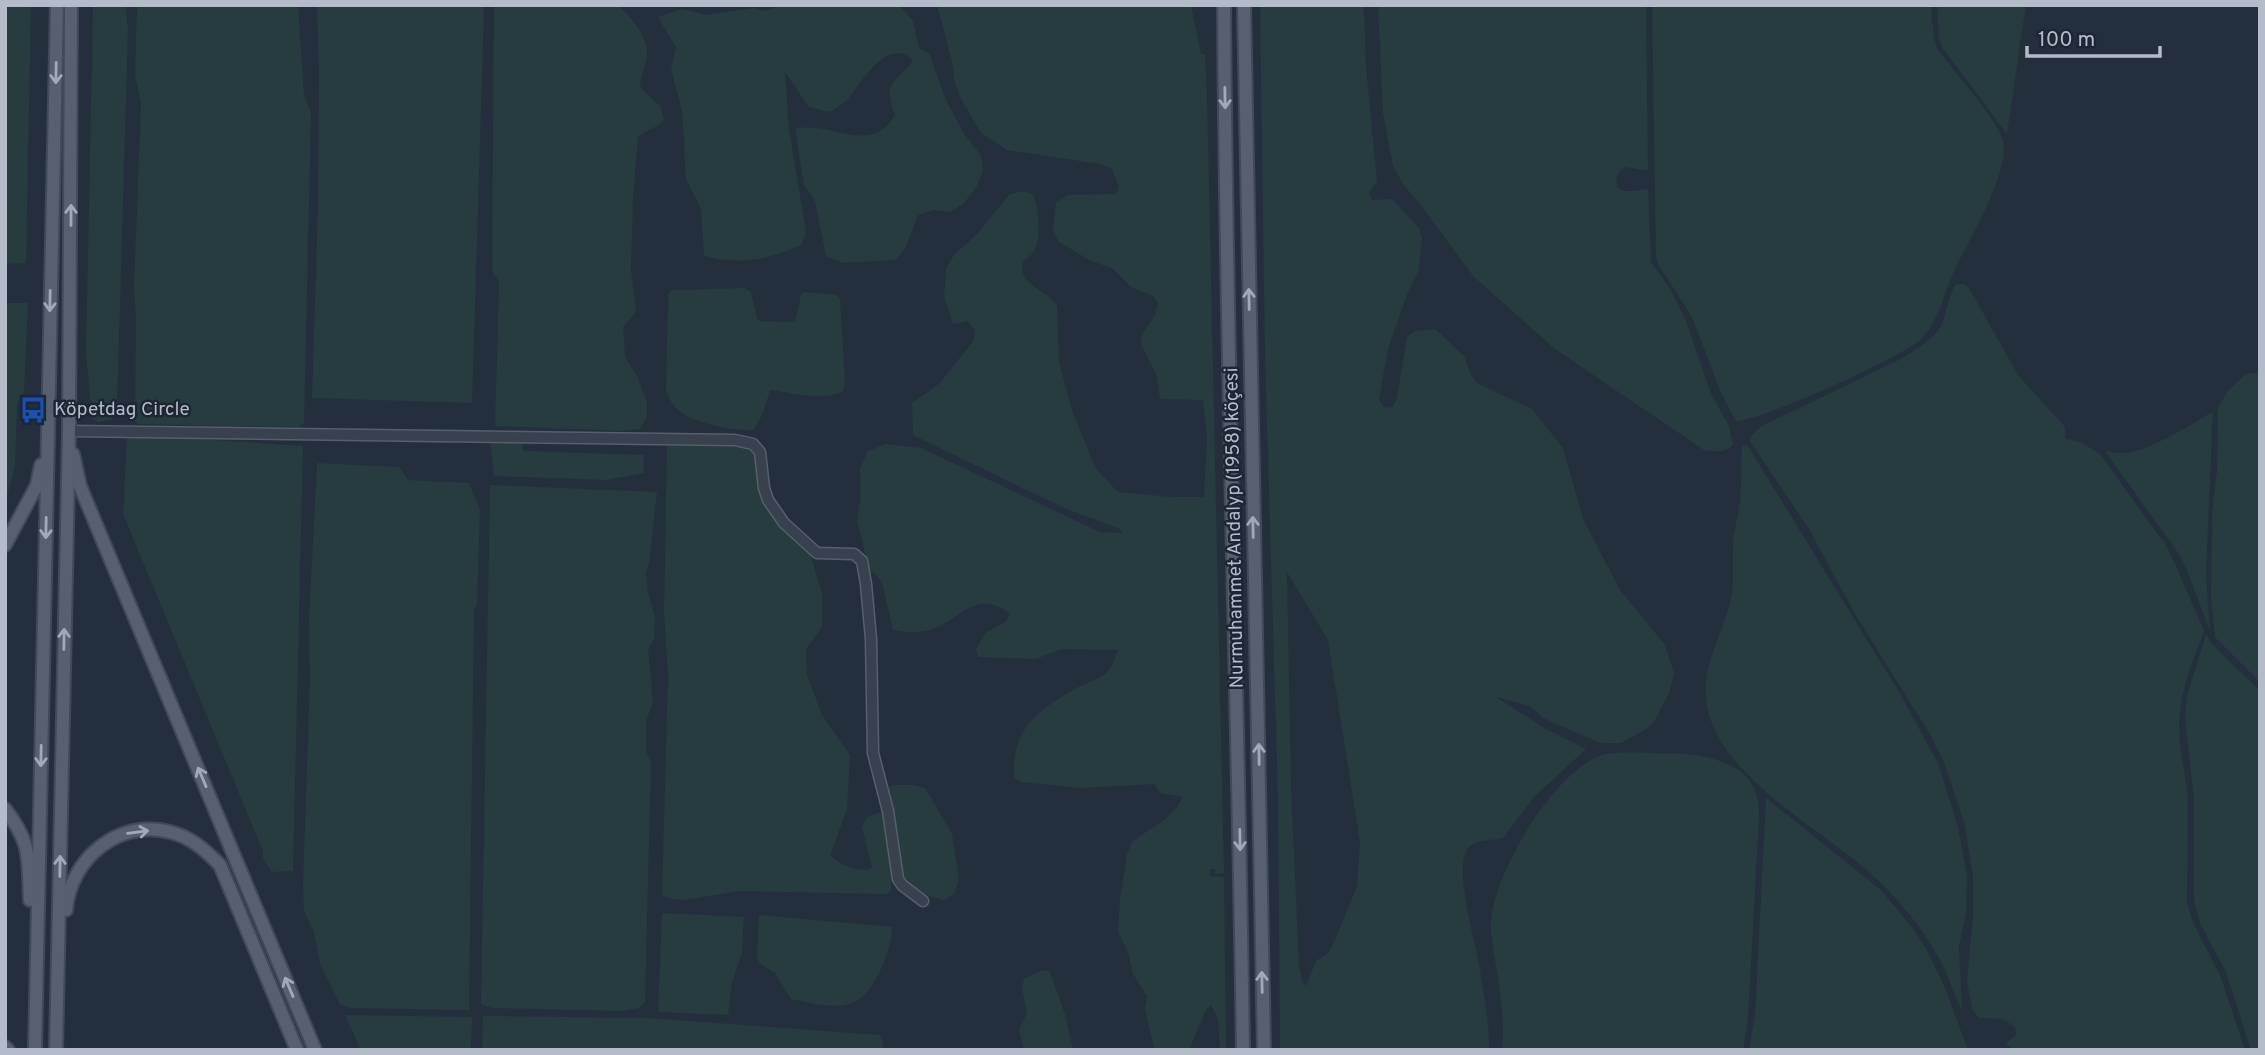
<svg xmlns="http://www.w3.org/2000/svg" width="2265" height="1055" viewBox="0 0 2265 1055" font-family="Overpass,sans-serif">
<rect width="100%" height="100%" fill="#242f3e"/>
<g fill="#263c3f" fill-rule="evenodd">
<path d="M5,5H31L26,263L5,264Z"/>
<path d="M93,5H126L128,30L117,407L111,420L98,422L92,419L86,352Z"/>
<path d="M137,5H298L304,95L311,113L304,423L298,427L138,424L135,421L136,319L134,288L141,103L135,76Z"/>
<path d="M317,5H482L484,11L472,403L312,398L318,204L319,71Z"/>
<path d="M494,5L620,7C634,21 654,43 645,65C642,73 641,78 640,87L661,107L664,120C656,129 647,129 638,137L633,198L631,270L636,312L623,327L625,357L637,376L647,402V417L640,429L622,431L495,426L499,282L492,271Z"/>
<path d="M781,5H899L913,21L919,48L930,55L945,98L963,132L981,156L983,170L977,186L964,203L951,212L933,210L918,215L905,249L895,260L842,263L826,256L815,201L804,185L795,129C830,120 870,157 895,115C882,80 896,84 913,60C887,36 863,81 848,99C843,104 836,108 830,112L809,107L785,72L789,129L806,233L801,245C769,260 739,265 704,256L701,209L686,179L682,111L671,69L676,47L658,17L682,9L706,15L754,8L766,11Z"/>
<path d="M937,5H1191L1201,54H1205L1207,94L1224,873L1215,874V869H1210V876L1224,877L1226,1050H1220L1218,1019L1211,1005L1206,1010L1189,1050H1156L1153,1044L1145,1009L1147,996L1133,974L1128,952L1118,932L1120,900L1127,854L1132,842L1165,819L1177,807L1183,797L1160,793L1154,784L1081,788L1021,782L1014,777C1012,729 1036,711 1075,689C1087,682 1100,680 1109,670C1113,664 1116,656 1118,650L1061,649L1036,659L978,657L976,649L985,633L1006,622L1010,613C971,587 961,623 926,631C915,633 904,632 893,630L882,582L869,568L857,521L860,499V469L867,452L885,444L921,448L1100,532L1123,533L1120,529L1064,508L913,435L912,403L940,383L974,340L975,331L968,321L953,324L944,296L946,269L954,255L977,234L1010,194L1025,191L1033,195C1039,208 1042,243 1032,254C1028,258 1022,260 1022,266C1021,286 1049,291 1057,306L1059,362L1073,413L1096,469L1118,492L1171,497H1204L1207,438L1203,400L1160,399L1157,376L1141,344L1142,334L1155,315L1158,303L1153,296L1131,287L1112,268L1091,261L1059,242L1053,229L1056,202L1068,195L1116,194L1119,187L1112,169L1100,164L1007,150L981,133L961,99L955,83L952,61Z"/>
<path d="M1260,5H1364L1366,66L1377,181L1369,193L1372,200L1392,199L1419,228L1422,239L1419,270L1406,297L1388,349L1379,399L1384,408L1393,407L1397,398L1407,337L1415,331L1435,329L1464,356L1471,375L1477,383L1532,409L1563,448L1583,519L1620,590L1665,645L1674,673L1669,693L1655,720L1648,728L1621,743H1601L1591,739L1543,718L1530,706L1496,697L1544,728L1586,749L1534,797L1503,838C1493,841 1475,839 1468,848C1453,866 1475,940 1479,964C1483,991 1490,1022 1489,1050H1280L1278,799L1265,356ZM1287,572L1328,640L1360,842L1357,886L1335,940L1328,953L1316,961L1306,986L1302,980L1299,965L1291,787Z"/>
<path d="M1378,5H1646L1648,171L1625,167C1618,172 1615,177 1617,187L1624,191H1633L1648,189L1651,262L1671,290L1686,321L1711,394L1729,426L1733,445C1724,453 1716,452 1704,450L1555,349L1473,276L1423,208L1403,184L1393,166L1383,113Z"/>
<path d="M1652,5H1931L1934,39L1938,50C1954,72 1996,117 2003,141C2011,171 1968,241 1955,269C1943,293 1940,321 1920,340C1902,357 1759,422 1736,421L1721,393L1692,317L1658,264L1656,256Z"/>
<path d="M1937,5H2026L2007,134L1942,47L1939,37Z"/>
<path d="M1959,284H1964L1969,288L2018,375L2065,427V438L2082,443L2100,454L2143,514L2165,544L2176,566L2204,631L2188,674L2182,697L2179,722L2180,744L2188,799L2187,903L2194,925L2220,975L2245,1050H2013L2006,1043L2016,1035L2015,1027L2003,1019L1979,1018L1972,1009L1967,981L1973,917V877L1965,825L1944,762L1931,736L1855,614L1809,529L1750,441L1752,435L1762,426L1903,358C1917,348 1935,339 1942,324C1947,311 1948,297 1955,285Z"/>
<path d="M744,288L751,292L757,319L759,321L795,322L801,295L804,292L837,295L840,299L845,380L843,391C820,402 794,393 770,390L763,413L754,430C734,431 694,424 678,410C672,405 669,397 666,391L668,295L671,290Z"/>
<path d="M5,303H28L24,392L17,404L15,467L5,503Z"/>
<path d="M2251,373H2260V682L2215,637L2211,598L2212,512L2217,471L2218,408L2228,391L2244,376Z"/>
<path d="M2213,411L2206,572L2210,631L2186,568L2177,551L2105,451C2114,453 2123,454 2133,452C2151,448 2198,422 2213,411Z"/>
<path d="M127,437H171L303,446L293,871L272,872L263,858V851L123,514Z"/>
<path d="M490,440L522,441L523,451L644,455V473L605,480L494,476Z"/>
<path d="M738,444L751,446L757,453L766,501L770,512L777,523L810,554L822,593V627L806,649L807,675L822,715L850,755L847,809L830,856C843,865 856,873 872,868L862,827L867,817L884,811L891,851V890L886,894L739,891L684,900L671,899L662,895L668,674L664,613L667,446Z"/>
<path d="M1742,445L1748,446L1899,692L1938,763L1958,827L1967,877L1966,913L1959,947L1962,1010C1954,995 1949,977 1941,962C1927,935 1908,911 1887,889C1837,835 1721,783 1707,706C1700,664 1725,632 1732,593C1734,577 1732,561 1733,545C1734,529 1739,514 1740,498C1742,480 1741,462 1742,445Z"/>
<path d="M317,463L399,467L408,480L469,483L480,510L477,605L474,609L469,1010L351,1008L340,1004L320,964L314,932L304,911L303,882L310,678L309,620Z"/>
<path d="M490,485L657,492L649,564L646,573L648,592L655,618L654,639L648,650L653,702L646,721V751L651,762L645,1002L639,1008L621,1011L492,1008L481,1004Z"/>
<path d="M2206,635L2212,644L2260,691V1050H2251L2226,972L2200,923L2194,900V799L2185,720L2187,696Z"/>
<path d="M1677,753C1718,757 1761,766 1759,816L1748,1018L1743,1050H1502C1505,1019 1500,990 1495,960C1493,948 1490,935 1491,923C1493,874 1554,771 1602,755C1618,750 1658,754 1677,753Z"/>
<path d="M892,785H915L926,789L952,834L959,880L954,894L944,900C926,896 914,890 902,876L888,788Z"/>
<path d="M1766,798L1882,891L1914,930L1925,947L1943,983L1968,1050H1749L1755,1015Z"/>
<path d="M662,913L744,917L742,953L732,982L728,1015L658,1012Z"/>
<path d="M759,915L892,927C892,949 874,996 852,1003C833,1010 809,1002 791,999L775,973L759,963L757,958Z"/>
<path d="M1049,970L1065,1014L1073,1050H1024L1019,1029L1027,1013L1022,988L1024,979L1040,971Z"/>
<path d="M345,1015L472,1017L471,1050H361Z"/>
<path d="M483,1016L648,1018L880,1035L884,1043L881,1050H482Z"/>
</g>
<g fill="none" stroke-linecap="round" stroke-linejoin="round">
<g stroke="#565f6c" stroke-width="13">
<path id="minor" d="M69,431L735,440L753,444L760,452L764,488L768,500L784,523L817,553L854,554L862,561L866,584L871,639L873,753L888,811L898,879L902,885L923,901"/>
</g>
<g stroke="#414a57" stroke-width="16">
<g id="major">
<path d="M1224,5C1226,353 1238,702 1243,1050"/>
<path d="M1244,5L1264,1050"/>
<path d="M73,454L80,486L315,1050"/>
<path d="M5,545L37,485L41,465"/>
<path d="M5,809C32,844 28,859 30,900"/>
<path d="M66,910C70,859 119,818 170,832C191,837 205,850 220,865L297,1050"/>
<path d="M5,1047L8,1050"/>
<path d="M35,1050L57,5"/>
<path d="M56,1050L69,431L71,5"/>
</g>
</g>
<use href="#minor" stroke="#38414e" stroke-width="10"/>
<use href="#major" stroke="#56606e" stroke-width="12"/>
</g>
<defs><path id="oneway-shaft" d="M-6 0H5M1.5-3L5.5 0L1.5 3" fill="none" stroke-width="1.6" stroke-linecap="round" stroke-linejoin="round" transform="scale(1.75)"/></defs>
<g stroke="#a1aab7">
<use href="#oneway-shaft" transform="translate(56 73) rotate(91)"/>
<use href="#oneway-shaft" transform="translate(1225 98) rotate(89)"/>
<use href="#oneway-shaft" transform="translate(71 215) rotate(-90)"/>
<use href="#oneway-shaft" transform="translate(1249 299) rotate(-91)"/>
<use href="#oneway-shaft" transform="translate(50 301) rotate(91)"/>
<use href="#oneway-shaft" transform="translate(1253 527) rotate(-91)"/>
<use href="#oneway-shaft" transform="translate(46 528) rotate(91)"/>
<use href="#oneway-shaft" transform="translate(64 639) rotate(-89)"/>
<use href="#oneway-shaft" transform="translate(1259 754) rotate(-91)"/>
<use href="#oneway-shaft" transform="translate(41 756) rotate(91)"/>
<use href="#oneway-shaft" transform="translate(202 777) rotate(-113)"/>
<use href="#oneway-shaft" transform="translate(138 832) rotate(-7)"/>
<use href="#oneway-shaft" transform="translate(1240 840) rotate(89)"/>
<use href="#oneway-shaft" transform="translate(60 866) rotate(-89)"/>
<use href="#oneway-shaft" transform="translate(1262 982) rotate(-91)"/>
<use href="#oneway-shaft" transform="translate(289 987) rotate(-113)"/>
</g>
<defs>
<g id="bus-bare" transform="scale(2.1)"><path d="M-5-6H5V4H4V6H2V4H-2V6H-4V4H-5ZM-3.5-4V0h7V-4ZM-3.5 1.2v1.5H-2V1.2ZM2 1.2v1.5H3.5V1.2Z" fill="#1a4fb4" stroke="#1d2633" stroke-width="2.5" paint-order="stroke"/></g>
</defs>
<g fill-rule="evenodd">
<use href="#bus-bare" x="33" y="410"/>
</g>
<g text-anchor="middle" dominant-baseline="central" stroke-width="5" stroke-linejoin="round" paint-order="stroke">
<g font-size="19" fill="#b4bcc9" stroke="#1d2633" text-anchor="start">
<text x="54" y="410">Köpetdag Circle</text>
</g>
<g font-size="19" fill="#b4bcc9" stroke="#1d2633">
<text transform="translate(1235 528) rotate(-91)">Nurmuhammet Andalyp (1958) köçesi</text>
</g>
</g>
<rect width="2265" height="1055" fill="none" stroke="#b4bcc9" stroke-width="14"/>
<path d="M2027 46v10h133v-10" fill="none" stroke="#b4bcc9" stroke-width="3.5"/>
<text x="2038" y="46" font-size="21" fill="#b4bcc9" stroke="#1d2633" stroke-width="5" paint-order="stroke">100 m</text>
</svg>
